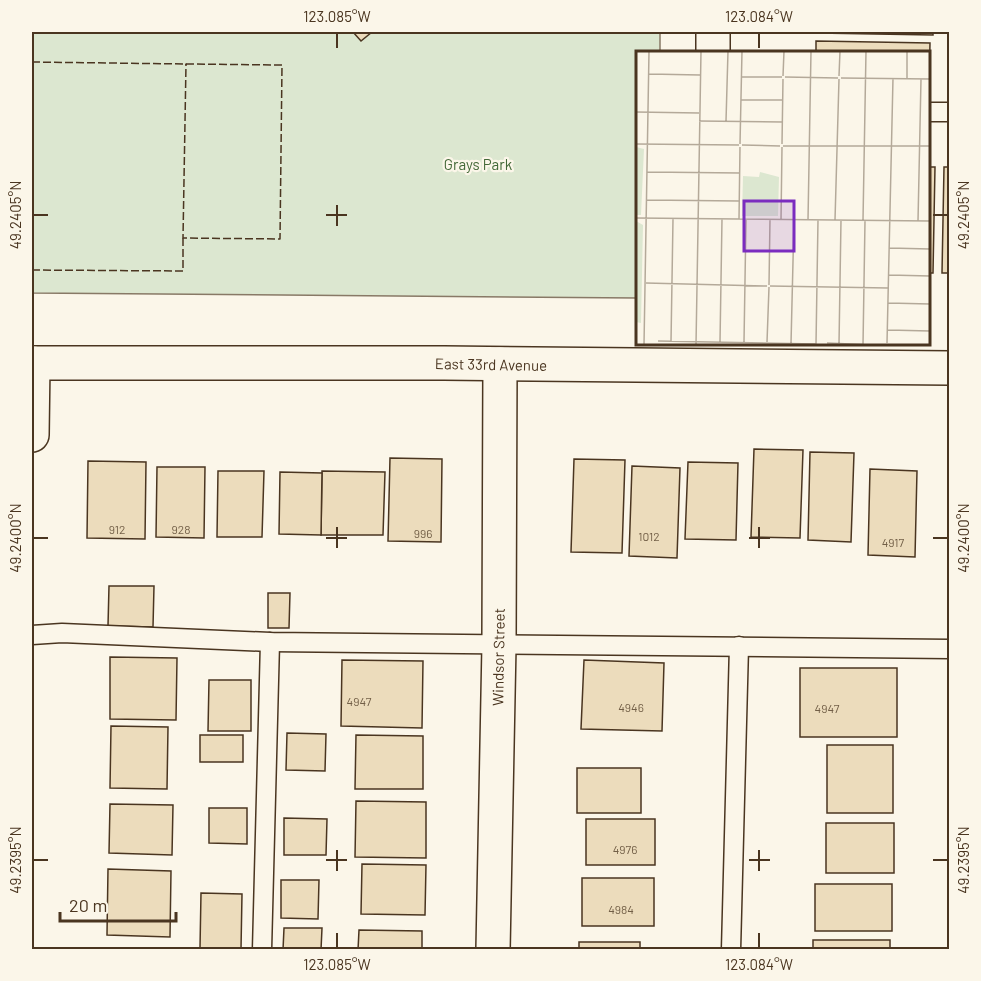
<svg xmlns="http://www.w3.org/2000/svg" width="981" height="981" viewBox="0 0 981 981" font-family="Barlow,sans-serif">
<rect width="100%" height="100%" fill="#fbf6e9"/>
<path fill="#dce7d0" stroke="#887966" stroke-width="1.5" d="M32,32H660V52H638L637,298L32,293Z"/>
<g fill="#ecdcbc" stroke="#4a3520" stroke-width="1.5">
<path d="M353,32H372L361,41Z"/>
<path d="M817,32H933V35L817,33Z"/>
<path d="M816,41L930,43L929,92L928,52H816Z"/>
<path d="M928,167H935L933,273H928Z"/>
<path d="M944,167H950V273H942Z"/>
<path d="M754,449L803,450L800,538L751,537Z"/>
<path d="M810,452L854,453L851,542L808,540Z"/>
<path d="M390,458L442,459L441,542L388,541Z"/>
<path d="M574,459L625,460L622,553L571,552Z"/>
<path d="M88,461L146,462L145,539L87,538Z"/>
<path d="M688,462L738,463L736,540L685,539Z"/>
<path d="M632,466L680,468L677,558L629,556Z"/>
<path d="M157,467H205L204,538L156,537Z"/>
<path d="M870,469L917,471L915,557L868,555Z"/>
<path d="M218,471H264L262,537H217Z"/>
<path d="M322,471L385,472L383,535H321Z"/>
<path d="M280,472L322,473L321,535L279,534Z"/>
<path d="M109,586H154L153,627L108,626Z"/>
<path d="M268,593H290L289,628H268Z"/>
<path d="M110,657L177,658L176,720L110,719Z"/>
<path d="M342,660L423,661L422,728L341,726Z"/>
<path d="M584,660L664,663L662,731L581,729Z"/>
<rect x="800" y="668" width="97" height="69"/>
<path d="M209,680H251V731H208Z"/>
<path d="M111,726L168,727L167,789L110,788Z"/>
<path d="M287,733L326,734L325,771L286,770Z"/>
<rect x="200" y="735" width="43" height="27"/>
<path d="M356,735L423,736V789H355Z"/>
<rect x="827" y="745" width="66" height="68"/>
<rect x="577" y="768" width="64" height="45"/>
<path d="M356,801L426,802V858L355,857Z"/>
<path d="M110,804L173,805L172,855L109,853Z"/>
<path d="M209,808H247V844L209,843Z"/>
<path d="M284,818L327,819L326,855H284Z"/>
<rect x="586" y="819" width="69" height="46"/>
<rect x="826" y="823" width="68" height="50"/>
<path d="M362,864L426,865L425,915L361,914Z"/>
<path d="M108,869L171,871L170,937L107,935Z"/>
<rect x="582" y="878" width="72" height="48"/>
<path d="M281,880H319L318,919L281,918Z"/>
<rect x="815" y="884" width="77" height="47"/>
<path d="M201,893L242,894L241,949L200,948Z"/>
<path d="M284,928H322L321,950H283Z"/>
<path d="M359,930L422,931V950H358Z"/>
<rect x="813" y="940" width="77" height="10"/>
<rect x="579" y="942" width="61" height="8"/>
</g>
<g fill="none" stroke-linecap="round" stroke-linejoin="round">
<g stroke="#4a3520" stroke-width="21">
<g id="service">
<path d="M928,112H950"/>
<path d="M32,635L62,633L270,642L950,649"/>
<path d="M262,950L270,642"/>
<path d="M731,950L739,646"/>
</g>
</g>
<g stroke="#4a3520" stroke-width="36">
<g id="minor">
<path d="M713,52V32"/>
<path d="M32,435L33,363"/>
<path d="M493,950L499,645L500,364"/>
</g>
</g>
<g stroke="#4a3520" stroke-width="36">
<path id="tertiary" d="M32,363H444L950,368"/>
</g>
<use href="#service" stroke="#fbf6e9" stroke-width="18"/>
<use href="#minor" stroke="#fbf6e9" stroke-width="33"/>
<use href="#tertiary" stroke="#fbf6e9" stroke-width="33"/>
<g stroke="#4a3520" stroke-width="1.5" stroke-dasharray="8 3" stroke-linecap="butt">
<path d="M32,62L186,64V65"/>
<path d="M186,64L282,65L280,239L183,238Z"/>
<path d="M32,270L183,271V236"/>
</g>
</g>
<path fill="none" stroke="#4a3520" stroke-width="2" d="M337,33V48M759,33V48M337,205V226M33,215H48M326,215H347M933,215H948M337,527V548M759,527V548M33,538H48M326,538H347M749,538H770M933,538H948M337,850V871M759,850V871M33,860H48M326,860H347M749,860H770M933,860H948M337,933V948M759,933V948"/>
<g text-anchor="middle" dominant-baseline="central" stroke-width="4.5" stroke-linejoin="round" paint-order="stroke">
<g font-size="12" fill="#725f47">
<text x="117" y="529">912</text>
<text x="181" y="529">928</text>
<text x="423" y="533">996</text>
<text x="649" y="536">1012</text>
<text x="893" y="542">4917</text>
<text x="359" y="701">4947</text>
<text x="631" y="707">4946</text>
<text x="827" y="708">4947</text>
<text x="625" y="849">4976</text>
<text x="621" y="909">4984</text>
</g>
<g font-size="15" fill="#436837" stroke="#fbf6e9">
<text x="478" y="164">Grays Park</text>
</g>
<g font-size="15" fill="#4a3520" stroke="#fbf6e9">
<text transform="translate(491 364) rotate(1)">East 33rd Avenue</text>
<text transform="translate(498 657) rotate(-89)">Windsor Street</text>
</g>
</g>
<g transform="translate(636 51)">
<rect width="294" height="294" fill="#fbf6e9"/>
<path d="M0,96L8,98L5,164H0ZM124,121L143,126L142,165H106L107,125L123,126ZM0,170L7,174L5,272L0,271Z" fill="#dce7d0"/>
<path fill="none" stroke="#b4a999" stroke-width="1.5" d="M273,0H294M13,23L64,24M147,25L148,0M203,25L204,0M106,26H146M149,26L202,27M205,27L294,28M271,28V0M105,49H147M0,61L63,62M63,70L147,71M90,70L92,0M0,93L103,94M104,93L106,0M146,93L147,28M106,94L144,95M147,95H294M11,121L104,122M11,149L103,150M0,167L294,170M103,168L104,96M145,169L146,96M172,169L175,0M199,169L203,28M227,169L230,0M282,170L285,28M253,197L294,198M253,224L294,225M10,232L131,235M133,234L134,168M134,235L252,237M252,252L294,253M252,279L294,280M22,290L180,293M35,291L37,168M84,291L86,168M108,291L110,168M131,291L133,236M191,292L239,294M251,292L257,27M155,293L158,169M180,293L182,169M203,293L205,169M8,294L13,0M60,294L65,0M227,294L229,170"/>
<path fill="#7b2cbf" fill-opacity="0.15" stroke="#7b2cbf" stroke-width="3" d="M108,150H158V200H108Z"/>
<rect width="294" height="294" fill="none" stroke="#4a3520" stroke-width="3"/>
</g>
<rect width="981" height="981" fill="none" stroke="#fbf6e9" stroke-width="66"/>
<path d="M60 912v9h116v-9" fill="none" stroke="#4a3520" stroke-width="3"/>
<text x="69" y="912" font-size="18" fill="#4a3520" stroke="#fbf6e9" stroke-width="4.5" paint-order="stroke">20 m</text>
<rect x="33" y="33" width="915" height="915" fill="none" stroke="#4a3520" stroke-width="2"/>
<g font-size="15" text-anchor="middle" fill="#4a3520">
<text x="337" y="22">123.085°W</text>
<text x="759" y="22">123.084°W</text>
<text transform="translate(16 215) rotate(-90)" y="5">49.2405°N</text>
<text transform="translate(964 215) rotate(-90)" y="5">49.2405°N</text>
<text transform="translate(16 538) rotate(-90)" y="5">49.2400°N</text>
<text transform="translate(964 538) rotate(-90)" y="5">49.2400°N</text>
<text transform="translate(16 860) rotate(-90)" y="5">49.2395°N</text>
<text transform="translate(964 860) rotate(-90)" y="5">49.2395°N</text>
<text x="337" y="970">123.085°W</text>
<text x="759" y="970">123.084°W</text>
</g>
</svg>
